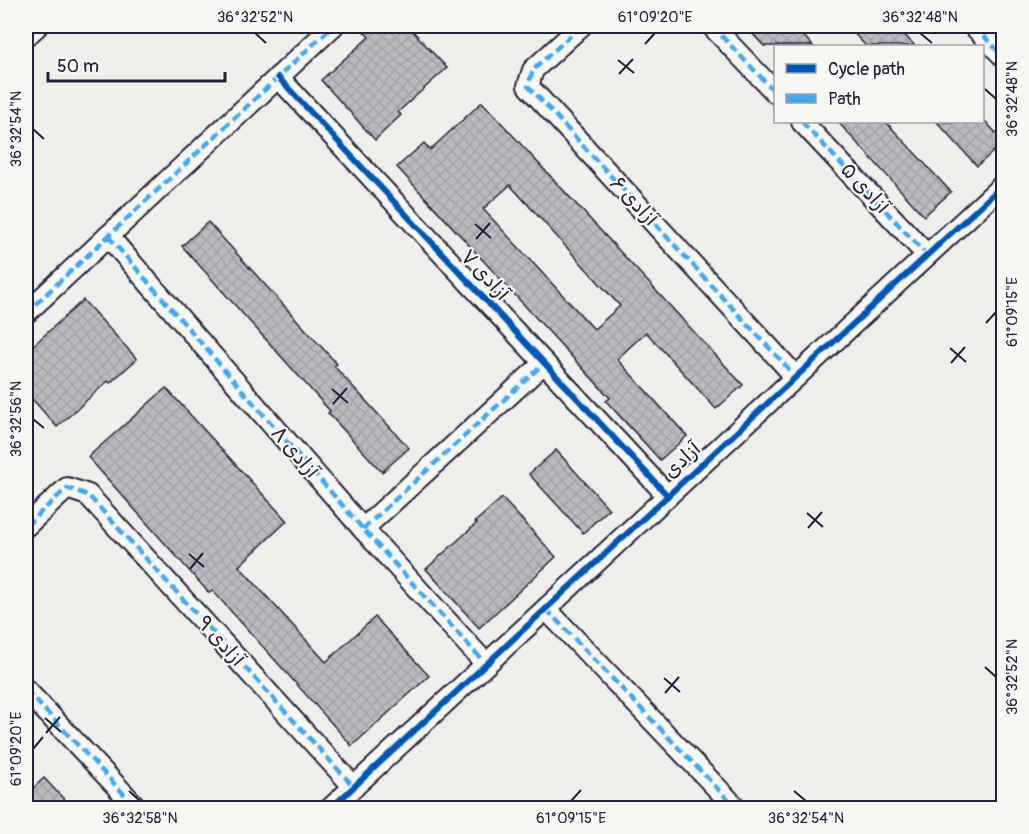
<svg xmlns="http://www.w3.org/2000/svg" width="1029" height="834" viewBox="0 0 1029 834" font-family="Pangolin,'Playpen Sans Arabic',sans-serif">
<defs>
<pattern id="building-cross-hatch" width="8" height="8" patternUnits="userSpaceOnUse" patternTransform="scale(1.5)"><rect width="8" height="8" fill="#bbbbbf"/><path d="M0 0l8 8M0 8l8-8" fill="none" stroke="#a0a0a5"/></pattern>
</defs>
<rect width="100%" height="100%" fill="#eeeeeb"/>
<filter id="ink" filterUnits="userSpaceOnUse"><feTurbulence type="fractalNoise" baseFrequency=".0167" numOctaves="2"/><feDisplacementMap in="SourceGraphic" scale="12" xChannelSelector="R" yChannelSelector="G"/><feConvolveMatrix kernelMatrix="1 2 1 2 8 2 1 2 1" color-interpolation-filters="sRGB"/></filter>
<g filter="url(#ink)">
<g fill="url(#building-cross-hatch)" stroke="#22223b" stroke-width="1.5" fill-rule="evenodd">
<path d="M359,26H408L447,68L398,112L401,115L375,140L321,80L369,37Z"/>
<path d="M745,26H794L813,46H764Z"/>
<path d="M847,26H896L915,46H866Z"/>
<path d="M482,102L743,385L716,409L646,332L617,359L687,436L660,460L606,401L610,398L397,167L424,143L430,150ZM510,185L620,306L594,329L483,209Z"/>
<path d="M838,122H886L951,192L924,216Z"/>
<path d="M937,122H986L1004,142L977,166Z"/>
<path d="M208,222L337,364L334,366L409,448L382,472L328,413L330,411L182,246Z"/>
<path d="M83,300L137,359L110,383L108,381L57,427L26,392V352Z"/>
<path d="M166,388L287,521L239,566L326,662L375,617L429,676L352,746L212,590L209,593L88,457Z"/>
<path d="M556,450L609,509L583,533L529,474Z"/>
<path d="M502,498L556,557L479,628L426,569L477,523L475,522Z"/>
<path d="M44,778L72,808H26V795Z"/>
</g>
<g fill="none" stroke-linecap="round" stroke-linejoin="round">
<g stroke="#22223b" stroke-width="24">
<g id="street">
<path d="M581,26L533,70L528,86L796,377"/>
<path d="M712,26L776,93"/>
<path d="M974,26L1004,57"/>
<path d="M26,36L37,26"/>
<path d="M278,77L668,496"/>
<path d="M802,122L927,255"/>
<path d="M108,236L363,529L486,664"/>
<path d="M26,313L333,26"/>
<path d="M26,526L67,488L88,495L354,787"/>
<path d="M363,529L544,363"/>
<path d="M546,609L736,808"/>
<path d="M26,690L137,808"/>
<path d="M331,808L1004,184"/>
</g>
</g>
<use href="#street" stroke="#f6f6f2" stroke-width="20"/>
<g stroke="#3fa9f5" stroke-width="4.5" stroke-dasharray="9 4.5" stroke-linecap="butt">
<path d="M581,26L533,70L528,86L796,377"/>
<path d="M712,26L776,93"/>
<path d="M974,26L1004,57"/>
<path d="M802,122L927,255"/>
<path d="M108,236L363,529L486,664"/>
<path d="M26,313L333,26"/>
<path d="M26,526L67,488L88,495L354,787"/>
<path d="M363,529L544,363"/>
<path d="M546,609L736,808"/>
<path d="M26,690L137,808"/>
</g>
<g stroke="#f6f6f2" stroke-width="10">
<g id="cycleway">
<path d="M278,77L668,496"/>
<path d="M331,808L1004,184"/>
</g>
</g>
<use href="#cycleway" stroke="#0057b8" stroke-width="6"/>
</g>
</g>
<path fill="none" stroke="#22223b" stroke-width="2" d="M255,33L266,43M920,33L932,43M645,44L655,33M618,60L634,73M619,74L633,59M985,89L996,99M33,129L44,139M475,224L491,238M476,239L490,223M986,323L996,312M950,348L966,362M951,363L965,347M332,389L348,403M333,404L347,388M33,419L44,428M807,513L823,527M808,528L822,512M189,554L204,567M190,569L203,553M985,667L996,677M664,678L680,692M665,693L679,677M45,718L61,732M46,733L60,717M33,749L43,737M129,791L140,801M794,791L806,801M571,801L581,790"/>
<g text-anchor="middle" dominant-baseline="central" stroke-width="4.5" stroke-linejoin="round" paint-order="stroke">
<g font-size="20" fill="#22223b" stroke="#f6f6f2">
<text transform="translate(865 188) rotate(47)">آزادی ۵</text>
<text transform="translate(634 201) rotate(47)">آزادی ۶</text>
<text transform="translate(485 275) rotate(47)">آزادی ۷</text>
<text transform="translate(295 452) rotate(49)">آزادی ۸</text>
<text transform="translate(682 460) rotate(-43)">آزادی</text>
<text transform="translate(221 641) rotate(48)">آزادی ۹</text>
</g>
</g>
<rect width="1029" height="834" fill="none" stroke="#f6f6f2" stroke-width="66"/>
<rect x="774" y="45" width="210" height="78" fill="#f6f6f2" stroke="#a1a1a9" stroke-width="1.5"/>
<rect x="786" y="64" width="30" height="9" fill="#0057b8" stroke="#a1a1a9" stroke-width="1.5"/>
<text x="828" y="75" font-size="18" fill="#22223b">Cycle path</text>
<rect x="786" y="94" width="30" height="9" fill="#3fa9f5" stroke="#a1a1a9" stroke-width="1.5"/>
<text x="828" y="105" font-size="18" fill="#22223b">Path</text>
<path d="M48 72v9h177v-9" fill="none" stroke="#22223b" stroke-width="3"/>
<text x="57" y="72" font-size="18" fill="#22223b" stroke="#f6f6f2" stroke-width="4.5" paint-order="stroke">50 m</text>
<rect x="33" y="33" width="963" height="768" fill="none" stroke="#22223b" stroke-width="2"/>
<g font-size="15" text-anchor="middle" fill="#22223b">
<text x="255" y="22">36°32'52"N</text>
<text x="655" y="22">61°09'20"E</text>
<text x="920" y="22">36°32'48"N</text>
<text transform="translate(1012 99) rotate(-90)" y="5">36°32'48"N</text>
<text transform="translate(16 129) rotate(-90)" y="5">36°32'54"N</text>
<text transform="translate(1012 312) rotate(-90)" y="5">61°09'15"E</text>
<text transform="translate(16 419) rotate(-90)" y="5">36°32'56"N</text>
<text transform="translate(1012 677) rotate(-90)" y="5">36°32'52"N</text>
<text transform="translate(16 749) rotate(-90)" y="5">61°09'20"E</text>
<text x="140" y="823">36°32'58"N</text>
<text x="571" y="823">61°09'15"E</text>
<text x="806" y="823">36°32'54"N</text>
</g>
</svg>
